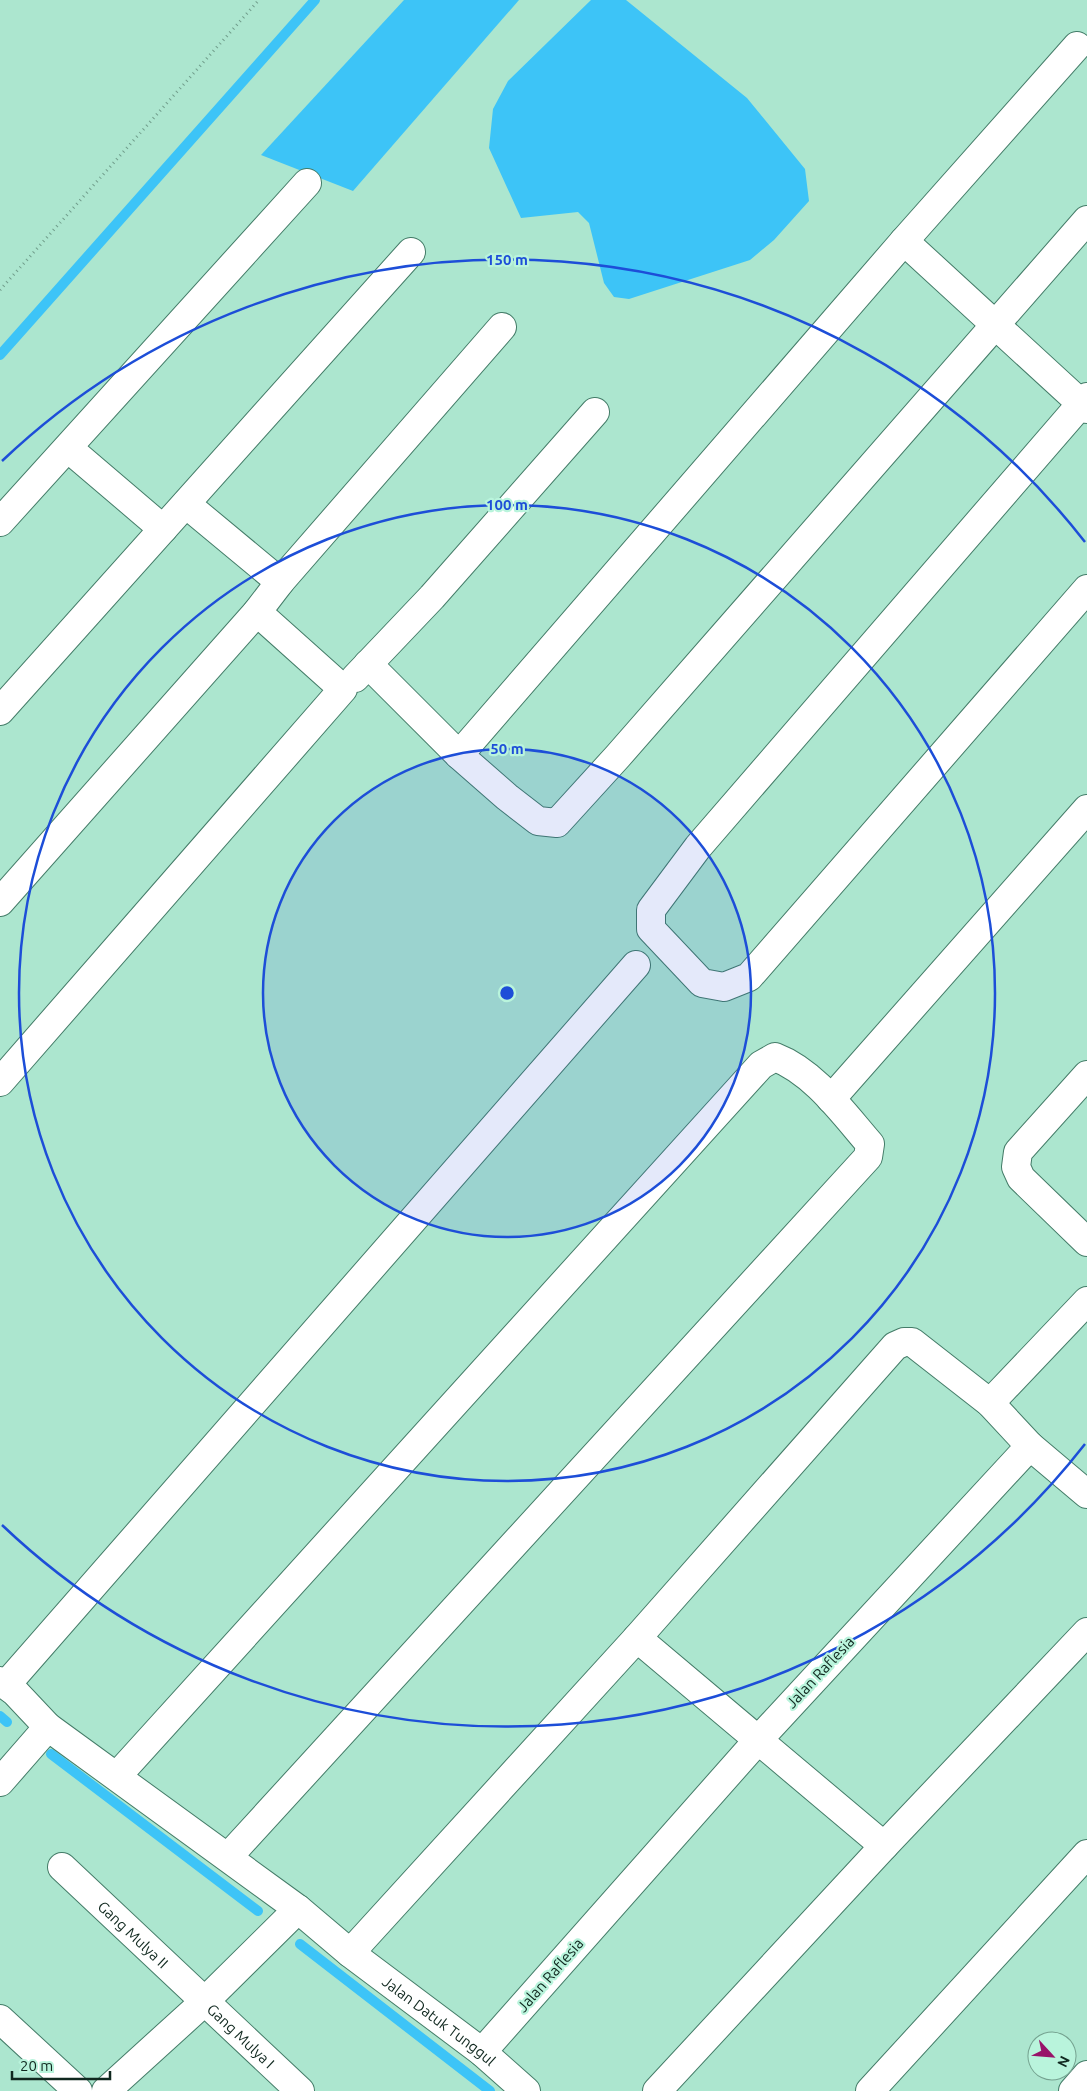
<svg xmlns="http://www.w3.org/2000/svg" width="1087" height="2091" viewBox="0 0 1087 2091" font-family="Ubuntu,sans-serif">
<rect width="100%" height="100%" fill="#ace6cf"/>
<g fill="#3dc4f7">
<path d="M404,0H519L353,191L261,155Z"/>
<path d="M591,0H626L747,98L805,169L809,201L774,240L750,260L629,299L614,297L604,283L589,223L578,212L521,218L489,148L493,109L508,81Z"/>
</g>
<g fill="none" stroke-linecap="round" stroke-linejoin="round">
<g stroke="#3dc4f7" stroke-width="10">
<path d="M0,355L315,0"/>
<path d="M0,1716L7,1722"/>
<path d="M51,1754L258,1911"/>
<path d="M300,1944L490,2091"/>
</g>
<g stroke="#447c68" stroke-width="30">
<g id="minor">
<path d="M904,241L1087,409"/>
<path d="M1087,397L698,847L651,910V929L702,983L724,987L749,977L1087,589"/>
<path d="M68,448L163,529"/>
<path d="M186,504L280,582"/>
<path d="M0,522L307,183"/>
<path d="M368,664L459,755L507,797L538,821L557,823L618,756L1087,220"/>
<path d="M355,678L432,597L595,412"/>
<path d="M0,711L411,252"/>
<path d="M459,755L904,241L1077,46"/>
<path d="M0,902L257,612L280,582L502,327"/>
<path d="M1087,1075L1018,1152L1016,1167L1021,1178L1087,1242"/>
<path d="M0,1082L343,689L257,612"/>
<path d="M831,1099L1087,809"/>
<path d="M990,1403L1087,1301"/>
<path d="M1030,1446L1087,1494"/>
<path d="M637,1638L884,1846"/>
<path id="s1" d="M0,1681L15,1692L48,1727L298,1909L350,1953L482,2052L526,2091"/>
<path d="M6,1685L636,965"/>
<path d="M117,1776L761,1065L775,1057C814,1072 843,1113 870,1144L868,1157L228,1857"/>
<path d="M0,1782L48,1727"/>
<path id="s2" d="M62,1867L300,2091"/>
<path d="M350,1953L637,1638L895,1346L904,1342H912L990,1403L1030,1446L759,1739L482,2052"/>
<path d="M0,2019L78,2091"/>
<path d="M106,2091L204,2002L298,1909"/>
<path d="M657,2091L884,1846L1087,1632"/>
<path d="M870,2091L1087,1854"/>
<path d="M1073,2091L1087,2075"/>
</g>
</g>
<path stroke="#709d8b" stroke-width="3" stroke-dasharray="1 4" stroke-linecap="butt" d="M0,290L259,0"/>
<use href="#minor" stroke="#fff" stroke-width="28"/>
</g>
<circle cx="507" cy="993" r="244" fill="#1d4ed8" fill-opacity=".12"/>
<g fill="none" stroke="#1d4ed8" stroke-width="2.5">
<circle cx="507" cy="993" r="244"/>
<circle cx="507" cy="993" r="488"/>
<path d="M1085 1444A733 733 0 0 1 2 1525M2 461A733 733 0 0 1 1085 542"/>
</g>
<g text-anchor="middle" dominant-baseline="central" stroke-width="4.5" stroke-linejoin="round" paint-order="stroke">
<g font-size="15" fill="#10281f" stroke="#b9f4dc">
<text transform="translate(820 1672) rotate(-47)">Jalan Raflesia</text>
<text stroke="none"><textPath href="#s2" startOffset="98">Gang Mulya II</textPath></text>
<text transform="translate(550 1975) rotate(-49)">Jalan Raflesia</text>
<text stroke="none"><textPath href="#s1" startOffset="556">Jalan Datuk Tunggul</textPath></text>
<text stroke="none"><textPath href="#s2" startOffset="246">Gang Mulya I</textPath></text>
</g>
</g>
<circle cx="507" cy="993" r="8" fill="#1d4ed8" stroke="#b9f4dc" stroke-width="2.5"/>
<g font-size="15" text-anchor="middle" font-weight="bold" fill="#1d4ed8" stroke="#b9f4dc" stroke-width="4.5" stroke-linejoin="round" paint-order="stroke">
<text x="507" y="265">150 m</text>
<text x="507" y="510">100 m</text>
<text x="507" y="754">50 m</text>
</g>
<g transform="translate(1052 2056) rotate(116)"><circle r="24" fill="#b9f4dc" stroke="#75a290"/>
<path d="M0-4L9 19L0 12L-9 19Z" fill="#981369"/>
<text y="-8" font-size="14" font-weight="bold" text-anchor="middle" fill="#10281f">N</text>
</g>
<path d="M12 2071v8h98v-8" fill="none" stroke="#10281f" stroke-width="2.5"/>
<text x="20" y="2071" font-size="15" fill="#10281f" stroke="#b9f4dc" stroke-width="4" paint-order="stroke">20 m</text>
</svg>
